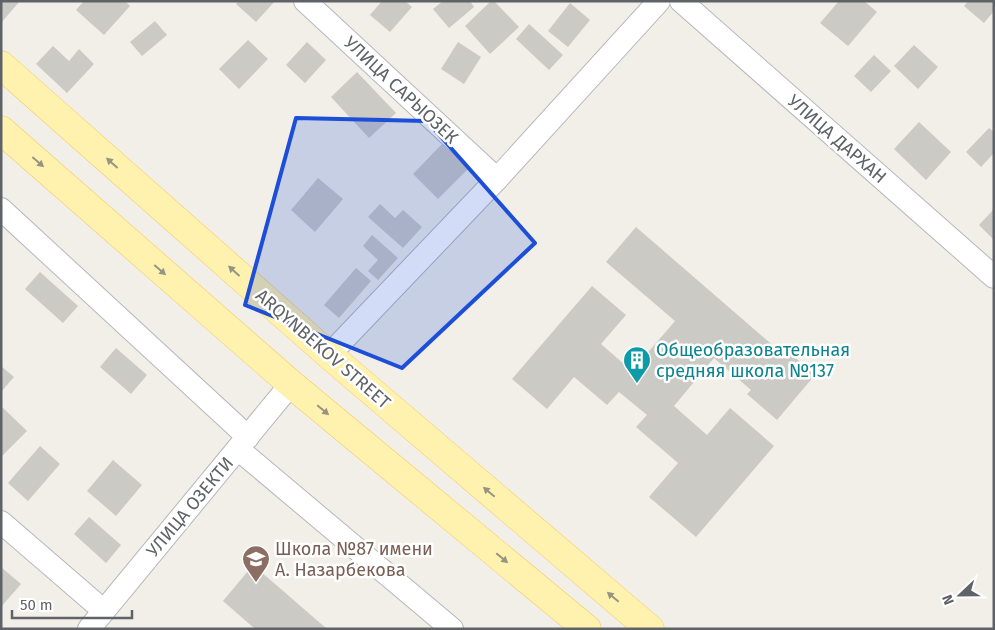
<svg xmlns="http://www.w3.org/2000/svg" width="995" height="630" viewBox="0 0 995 630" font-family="'Fira Sans',sans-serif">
<rect width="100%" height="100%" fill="#f1efe8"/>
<g fill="#cccac5">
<path d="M1,1H20L1,23Z"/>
<path d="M84,1H125L130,6L104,35L76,10Z"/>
<path d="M239,1H275L256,22L236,4Z"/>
<path d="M382,1H405L412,7L390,32L370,15Z"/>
<path d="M443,1H470L474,7L449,28L433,9Z"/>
<path d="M491,1H494L519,27L490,54L465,26Z"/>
<path d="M839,1H864L877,12L848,46L820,23Z"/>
<path d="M968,1H994V11L984,23L964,6Z"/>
<path d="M570,3L590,20L568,47L548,31Z"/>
<path d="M155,21L167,35L142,56L130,42Z"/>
<path d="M529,24L563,55L549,70L516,39Z"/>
<path d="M248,40L268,59L239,89L219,69Z"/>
<path d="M307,42L326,60L305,83L286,65Z"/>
<path d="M458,42L481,57L464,84L441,69Z"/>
<path d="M914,45L938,67L918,89L894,66Z"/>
<path d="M53,46L69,61L79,49L94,64L67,93L36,64Z"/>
<path d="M874,55L891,71L871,92L854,76Z"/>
<path d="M357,72L396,113L369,138L331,97Z"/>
<path d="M919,122L951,152L926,180L894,149Z"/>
<path d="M989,128L994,132V153L981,167L966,152Z"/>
<path d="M442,144L468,169L438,199L413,174Z"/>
<path d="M318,178L343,199L315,232L291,210Z"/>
<path d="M380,204L395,218L403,210L422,227L403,248L368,217Z"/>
<path d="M994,209V240L979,225Z"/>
<path d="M636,227L784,355L788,351L815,375L777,420L747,394L751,390L714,358L674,406L707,435L730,408L774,446L696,537L649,497L678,463L636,427L647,415L619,392L607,405L574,377L547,409L512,379L592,286L626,315L601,344L632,371L675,321L606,262Z"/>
<path d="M372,235L398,258L378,280L368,271L378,260L363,246Z"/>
<path d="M356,268L371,281L339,318L324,305Z"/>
<path d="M40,272L78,306L63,323L25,289Z"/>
<path d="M116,348L147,375L131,394L100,367Z"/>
<path d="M1,366L14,377L1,392Z"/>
<path d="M1,406L27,431L1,457Z"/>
<path d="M40,446L60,464L28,501L8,483Z"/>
<path d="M113,460L142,485L116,516L87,491Z"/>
<path d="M89,517L121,545L106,563L74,534Z"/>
<path d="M253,565L327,629H255L223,601Z"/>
<path d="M1,567L21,584L1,607Z"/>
</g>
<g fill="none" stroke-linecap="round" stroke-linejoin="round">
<g stroke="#b5b8bc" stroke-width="24">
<g id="minor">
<path d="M305,1L497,179"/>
<path d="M681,1L994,277"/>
<path d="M1,209L248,437"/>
<path d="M329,355L497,179L659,1"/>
<path d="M238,449L452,629"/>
<path d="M1,522L104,611"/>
<path d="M89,629L291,384"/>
</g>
</g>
<g stroke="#f2c960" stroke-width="29">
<g id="major">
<path d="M1,65L329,355L650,629"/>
<path d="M1,130L291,384L587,629"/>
</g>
</g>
<use href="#minor" stroke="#fff" stroke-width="22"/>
<use href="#major" stroke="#fff2af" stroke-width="28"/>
</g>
<defs><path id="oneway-solid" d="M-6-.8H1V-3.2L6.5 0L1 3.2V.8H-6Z" transform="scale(1.25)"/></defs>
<g fill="#979581">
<use href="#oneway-solid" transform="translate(38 162) rotate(41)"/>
<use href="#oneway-solid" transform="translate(112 163) rotate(-138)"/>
<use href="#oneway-solid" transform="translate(160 270) rotate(41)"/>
<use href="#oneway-solid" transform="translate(234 271) rotate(-138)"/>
<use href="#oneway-solid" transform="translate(323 410) rotate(40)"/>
<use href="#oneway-solid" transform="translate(489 492) rotate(-140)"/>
<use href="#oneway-solid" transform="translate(502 558) rotate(40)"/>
<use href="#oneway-solid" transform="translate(613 597) rotate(-140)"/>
</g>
<path fill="#1d4ed8" fill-opacity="0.2" stroke="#1d4ed8" stroke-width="4" stroke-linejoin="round" d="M296,118L427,121L535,243L402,368L245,305Z"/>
<defs>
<g id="building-pin" transform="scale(1.4375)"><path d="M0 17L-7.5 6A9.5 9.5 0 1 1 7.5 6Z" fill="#0f9aa8" stroke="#fff"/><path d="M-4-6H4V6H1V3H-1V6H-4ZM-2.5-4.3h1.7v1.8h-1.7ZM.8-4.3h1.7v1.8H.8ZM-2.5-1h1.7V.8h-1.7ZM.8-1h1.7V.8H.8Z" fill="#fff"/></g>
<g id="school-pin" transform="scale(1.4375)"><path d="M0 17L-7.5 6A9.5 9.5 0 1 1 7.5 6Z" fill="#8d6e63" stroke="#fff"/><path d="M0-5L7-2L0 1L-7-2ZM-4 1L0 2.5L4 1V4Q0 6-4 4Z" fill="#fff"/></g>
</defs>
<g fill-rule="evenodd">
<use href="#building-pin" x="637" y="360"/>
<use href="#school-pin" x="256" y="559"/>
</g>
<g text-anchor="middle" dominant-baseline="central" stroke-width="5" stroke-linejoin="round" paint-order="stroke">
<g font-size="18" fill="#5f6368" stroke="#fff">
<text transform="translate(401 90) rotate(43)">УЛИЦА САРЫОЗЕК</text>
<text transform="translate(837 139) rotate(41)">УЛИЦА ДАРХАН</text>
<text transform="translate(323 349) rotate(41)">ARQYNBEKOV STREET</text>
<text transform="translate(190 507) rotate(-50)">УЛИЦА ОЗЕКТИ</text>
</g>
<g font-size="18" fill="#0d838f" stroke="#fff" text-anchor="start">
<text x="656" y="350">Общеобразовательная<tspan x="656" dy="21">средняя школа №137</tspan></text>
</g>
<g font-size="18" fill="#785e54" stroke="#fff" text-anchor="start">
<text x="275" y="549">Школа №87 имени<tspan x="275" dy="21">А. Назарбекова</tspan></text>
</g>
</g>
<rect width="995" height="630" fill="none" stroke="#5f6368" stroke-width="5"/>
<g transform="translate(960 595) rotate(248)" stroke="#ffffff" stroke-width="4" paint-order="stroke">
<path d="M0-4L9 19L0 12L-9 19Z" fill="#5f6368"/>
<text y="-8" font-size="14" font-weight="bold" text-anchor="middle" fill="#5f6368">N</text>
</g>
<path d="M12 610v8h120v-8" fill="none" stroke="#5f6368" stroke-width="2.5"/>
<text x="20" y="610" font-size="15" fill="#5f6368" stroke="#ffffff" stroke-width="4" paint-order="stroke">50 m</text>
</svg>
